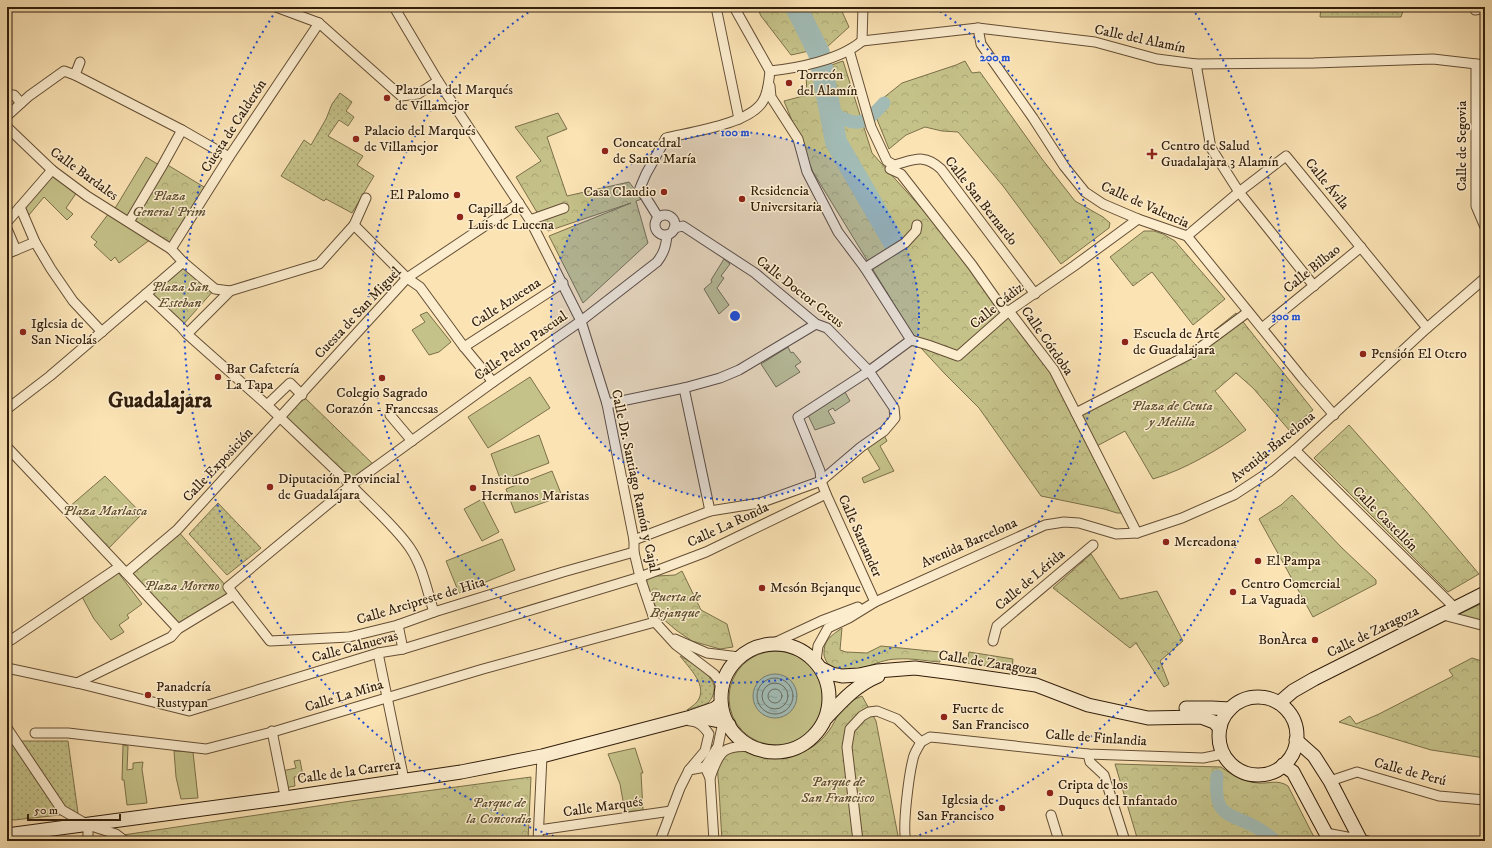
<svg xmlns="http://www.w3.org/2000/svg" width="1492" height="848" viewBox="0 0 1492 848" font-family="'IM FELL DW Pica',serif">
<defs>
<pattern id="park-crowns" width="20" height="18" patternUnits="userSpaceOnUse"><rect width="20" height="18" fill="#c5c289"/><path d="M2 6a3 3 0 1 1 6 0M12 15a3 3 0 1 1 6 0" fill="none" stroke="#aaa675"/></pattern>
<pattern id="garden-dots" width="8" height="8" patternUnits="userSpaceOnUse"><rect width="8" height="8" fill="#c5c289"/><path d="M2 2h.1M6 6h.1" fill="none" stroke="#aaa675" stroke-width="1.8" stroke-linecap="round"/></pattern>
<pattern id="water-ripples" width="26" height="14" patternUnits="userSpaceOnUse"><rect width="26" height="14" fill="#a2bcb6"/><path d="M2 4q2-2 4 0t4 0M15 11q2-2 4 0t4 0" fill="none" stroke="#8ca19b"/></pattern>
</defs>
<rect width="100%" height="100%" fill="#fbe3b4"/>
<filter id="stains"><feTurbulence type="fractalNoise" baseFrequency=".005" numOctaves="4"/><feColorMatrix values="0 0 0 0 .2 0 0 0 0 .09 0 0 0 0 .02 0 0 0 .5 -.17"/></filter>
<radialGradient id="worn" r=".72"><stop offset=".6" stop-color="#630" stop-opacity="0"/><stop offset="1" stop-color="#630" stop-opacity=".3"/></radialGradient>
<g fill="#c5c289" stroke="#7b704a">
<path d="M146,157L159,165L127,219L114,210Z"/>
<path d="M51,173L77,192L66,208L73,214L67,220L44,197L29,215L23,206Z"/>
<path d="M109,213L151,239L119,263L115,257L111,261L94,245L97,242L91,237Z"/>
<path d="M724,259L730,264L721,276L724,278L717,288L729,305L719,314L704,289L712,282L711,280Z"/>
<path d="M427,312L451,342L439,352L429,355L412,330L425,322L420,315Z"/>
<path d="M788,347L791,353L793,352L801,362L795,366L800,372L776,387L761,364Z"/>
<path d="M530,377L550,408L488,448L468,417Z"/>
<path d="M845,392L850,401L835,411L833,408L828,411L835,423L815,430L807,413Z"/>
<path d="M539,435L549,463L501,481L491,454Z"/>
<path d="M884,435L887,441L880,446L894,471L864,483L862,478L880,469L866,446Z"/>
<path d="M552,471L562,496L515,513L506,489Z"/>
<path d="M482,499L499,532L482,541L464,509Z"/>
<path d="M502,539L515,570L459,593L446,561Z"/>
<path d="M117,571L142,604L127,615L129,618L119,625L124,632L111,640L94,619L81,595Z"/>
<circle cx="776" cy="698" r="47"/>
<path d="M123,745L128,746L127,770L133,769V763L143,762L142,769L147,803L127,805L124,780H122Z"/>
<path d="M635,748L643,773H641L643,810L625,812L620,784L608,754Z"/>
<path d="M174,751L193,752L198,798L181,799L176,777Z"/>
<path d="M300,760L303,776L294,777L295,786L285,788L282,771L296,768L294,761Z"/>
</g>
<g fill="url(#park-crowns)" stroke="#7b704a">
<path d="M757,7H840L849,27L827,47L791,55L761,16Z"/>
<path d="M1321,7H1430L1403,11L1401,17H1320Z"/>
<path d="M843,61L872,153L948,238L1006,309L1055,378L1122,513H1117L1104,509L1041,496L979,408L945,374L921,348L813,172L784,101L807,95L806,74Z"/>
<path d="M965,61L972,73L980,72L1042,159L1075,201L1103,217L1110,223L1109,228L1061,264L1003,186L958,132L942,131L925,127L906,135L889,149L872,107L902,83L956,65Z"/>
<path d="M558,113L567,129L547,137L567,196L629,182L642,199L636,201L648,243L583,303L549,236L631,203L548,231L516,177L541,161L515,127Z"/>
<path d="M166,164L209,190L171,249L129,222Z"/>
<path d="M1144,231H1154L1163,234L1175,241L1225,299L1193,325L1152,272L1133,286L1110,257Z"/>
<path d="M183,262L215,289L181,327L146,294Z"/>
<path d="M1236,313L1313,410L1289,430L1253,388L1236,373L1215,391L1246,430C1218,450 1186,469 1153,479L1125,431L1095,447L1078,408L1191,349Z"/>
<path d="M302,395L376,467L351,485L280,418Z"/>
<path d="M1349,425L1424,509L1479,574L1448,592L1314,458Z"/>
<path d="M105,476L142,514L108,549L69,507Z"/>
<path d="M1292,495L1341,547L1376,580V584L1313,617L1259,519L1281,505Z"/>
<path d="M177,530L234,595L178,629L126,573Z"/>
<path d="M1091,554L1120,599L1157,591L1183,641L1160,661L1169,684L1164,687L1136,643L1130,648L1053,588Z"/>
<path d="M682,571L701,610L727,624L733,647L720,649L692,641L676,630L662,618L640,577L675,575Z"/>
<path d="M1485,602V626L1453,617Z"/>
<path d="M842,628L840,650L846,652L867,653L881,646L940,652V662C926,661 911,658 897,659C875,659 853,679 832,667C828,665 825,660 824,655C823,640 831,636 842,628Z"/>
<path d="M969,652L1013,659L1012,669L967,663Z"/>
<path d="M1472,658L1485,662V758L1431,750L1339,722L1350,716L1356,724L1379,714L1453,676L1449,670Z"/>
<path d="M862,696L876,721L899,841H722C721,824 720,807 719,789C719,783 717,774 718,768C724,739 752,754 772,755C787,756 803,754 815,745C829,735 836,720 842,705Z"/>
<path d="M1115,764L1221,767C1232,775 1244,782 1258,783C1270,784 1277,779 1288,786L1316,841H1138Z"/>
<path d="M531,777L528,841H103V838L351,801Z"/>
</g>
<g fill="url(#garden-dots)" stroke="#7b704a">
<path d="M340,93L352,102L346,111L354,117L348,126L339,120L328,136L363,156L357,165L374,176L352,213L326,199L324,201L281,176L304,140L311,145L326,119L332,104Z"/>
<path d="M218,503L261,548L227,575L189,534Z"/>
<path d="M680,656C692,663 721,678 713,695C712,698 710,701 708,703C702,706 693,708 687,710C690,708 694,705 697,702C709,686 689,668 680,656Z"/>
<path d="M8,741H68L78,813L14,820L7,818V755Z"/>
</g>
<circle fill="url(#water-ripples)" stroke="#757c72" cx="775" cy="696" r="22"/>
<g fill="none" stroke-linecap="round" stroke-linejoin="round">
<g stroke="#6a6c60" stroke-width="1">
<circle cx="775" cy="696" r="18"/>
<circle cx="775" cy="696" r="13"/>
<circle cx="775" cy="696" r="7"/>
</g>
<g stroke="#a2bcb6" stroke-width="13">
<path d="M830,111C856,128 864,126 884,103"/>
<path d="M1217,776C1213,823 1233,811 1262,831C1267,834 1271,837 1275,841"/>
</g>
<path stroke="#a2bcb6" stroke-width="22" d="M796,7L819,53L836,142L895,244"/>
<g stroke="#644e35" stroke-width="11">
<g id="street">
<path d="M276,7L319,23L401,96L418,94L438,81"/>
<path d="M394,7L438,81L530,220L581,321L607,404L634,540V552L640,577L655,622L676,645L714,674L718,679L722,690"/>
<path d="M716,7L739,119"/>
<path d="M734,7L770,71"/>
<path d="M1475,10L1485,8"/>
<path d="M319,23L229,157L171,249L183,262L215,289L230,291L319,264L354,225L366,198"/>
<path d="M978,28L981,44L1033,118L1064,166L1085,192L1103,204L1138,219L1187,236L1303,379L1334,415"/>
<path d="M862,41L978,28L1095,42L1157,59L1196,64L1314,63L1433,59L1485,65"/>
<path d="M862,41L863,7"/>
<path d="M849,50L871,127L887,161L894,165C914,160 924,153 941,169L1035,294"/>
<path d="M1196,64L1211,148L1239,192L1314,286"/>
<path d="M1476,64V206L1485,227"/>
<path d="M75,75L182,130L229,157"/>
<path d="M770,86L771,97L798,139L807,172L838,232L865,268L911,340"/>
<path d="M7,95H14L21,103"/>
<path d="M7,116L29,96L64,71L75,75L80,62"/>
<path d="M7,127L52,170L87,196L171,249"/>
<path d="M890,169L901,174L972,265L1003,309L1009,311L1054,370L1137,533"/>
<circle cx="665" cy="225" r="10"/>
<path d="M658,217L640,188L646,174L666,138C691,132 750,124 763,101C768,93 769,80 770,71C798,68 840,60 862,41"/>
<path d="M530,220L564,208"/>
<path d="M7,222L52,170"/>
<path d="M129,222L161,168L182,130"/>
<path d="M354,225L407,278L420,287L464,347L493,382"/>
<path d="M674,228L683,226L755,273L816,324L827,328L869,371L798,417L820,471L821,481L826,494L875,602"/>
<path d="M7,229L16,250L7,254"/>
<path d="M1187,236L1239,192L1286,156L1427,328"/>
<path d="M35,242L51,269L73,301L102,332"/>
<path d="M16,250L35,242L20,207"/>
<path d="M183,262L146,294L181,327L187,334L230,291"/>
<path d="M865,268L905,243L916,231L917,225"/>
<path d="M1262,328L1361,247"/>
<path d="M187,334L267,405"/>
<path d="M464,347L563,283"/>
<path d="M684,388L710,511"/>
<path d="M302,395L290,383L267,405L351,485L493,382L581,321L657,262C664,253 666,246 667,235"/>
<path d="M607,404L684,388L720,378L739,370L816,324"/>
<path d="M7,409L50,376L146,294"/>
<path d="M1076,413L1194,352L1248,312"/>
<path d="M390,415L412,441"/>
<path d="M7,447L126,573"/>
<path d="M1295,450L1455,608"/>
<path d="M634,540L710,511L760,503L821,481L861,447L884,431L895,418L894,408L869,371L911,340L928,345L958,356L1009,311L1074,266L1138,219"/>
<path d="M234,595L270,641L349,637L398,625L434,612L563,572L634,552"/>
<path d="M1443,615L1485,626"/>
<path d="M398,625L403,649"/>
<path d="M178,629L126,573L177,530L407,278L519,203"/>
<path d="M675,639L707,653L739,657"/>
<path d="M7,640H11L119,567"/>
<path d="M993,641L997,626L1093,545"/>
<path d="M774,643L821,621L858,607"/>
<path d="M378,653L404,780"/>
<path d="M816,661L818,646L828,628L849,618L875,602L1045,525L1064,522L1079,523L1116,534L1137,533L1182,518L1234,495L1269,472L1295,450L1427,328L1485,278"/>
<path d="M7,668L77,683L171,637L178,629L234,595L228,587L351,485C369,504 396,527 410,548C423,567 427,591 434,612"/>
<path d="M77,683L189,711L378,653L403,649L640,577L706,552L826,494"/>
<path d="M7,728L62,810L88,825L116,834L125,841"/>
<path d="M272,731L284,791"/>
<path d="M35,733H68L206,749L276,731L483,669L655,622"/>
<path d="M921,742L930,737L941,738L1088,754L1203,758L1223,754"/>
<path d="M1088,754L1090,762L1104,775L1125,841"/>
<path d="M705,767L710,778L714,841"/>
<path d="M689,770L705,751L709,734C704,727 699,721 690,721"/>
<path d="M710,778C719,751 724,744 753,747"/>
<path d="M1330,781L1357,772L1439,796L1485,800"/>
<path d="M1051,815L1059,841"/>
<path d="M88,825V841"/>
<path d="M539,830L671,811"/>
<path d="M1326,833L1368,841"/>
<path d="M538,841L542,756"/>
<path d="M660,841L680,788L689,770L705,767L718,746L724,717"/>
<path d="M858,841L847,747L850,729L862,716L869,712L877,711L897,719L921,742"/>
<path d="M906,841C902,827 909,775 913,759C914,753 918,748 921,742"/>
</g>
</g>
<g stroke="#311d0b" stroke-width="15">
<g id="secondary">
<circle cx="775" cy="698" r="54"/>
<path d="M822,669L832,674L842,676L859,675L877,671L915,668L954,673L1036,685L1088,705L1148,718L1201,717L1214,722L1220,728"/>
<circle cx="1258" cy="736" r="39"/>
<path d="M1279,703L1293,691L1314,679L1485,593"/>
<path d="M1186,708H1212L1230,709"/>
<path d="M693,717C705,719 719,718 729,725"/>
<path d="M827,717C842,701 856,685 878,676"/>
<path d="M1296,740L1314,756L1330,781L1361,841"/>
<path d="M1283,765L1293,772L1330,841"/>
<path d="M7,835L285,798L461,772L542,756L691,717L714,709L721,704"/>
</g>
</g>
<use href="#street" stroke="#fcedce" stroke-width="9"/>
<use href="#secondary" stroke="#fcedce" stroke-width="13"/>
</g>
<circle cx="735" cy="316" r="184" fill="#1d4ed8" fill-opacity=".12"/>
<g fill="none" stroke="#1d4ed8" stroke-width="2" stroke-dasharray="2 4">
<circle cx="735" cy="316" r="184"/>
<path d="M935 8A367 367 0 1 1 535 8"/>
<path d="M565 840A551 551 0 0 1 278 8M1192 8A551 551 0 0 1 905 840"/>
</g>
<g fill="#8f2418" stroke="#fcedce" stroke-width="1.5">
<circle cx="789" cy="83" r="4"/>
<circle cx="387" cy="98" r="4"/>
<circle cx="356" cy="139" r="4"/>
<circle cx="605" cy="151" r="4"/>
<path d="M1150 148h4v4h4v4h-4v4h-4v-4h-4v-4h4z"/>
<circle cx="664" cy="192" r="4"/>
<circle cx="457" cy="195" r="4"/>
<circle cx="742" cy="199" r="4"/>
<circle cx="460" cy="217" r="4"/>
<circle cx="23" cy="332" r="4"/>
<circle cx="1125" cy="342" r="4"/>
<circle cx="1363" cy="354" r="4"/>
<circle cx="218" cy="377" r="4"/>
<circle cx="382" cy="378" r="4"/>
<circle cx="270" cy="487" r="4"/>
<circle cx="473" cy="488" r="4"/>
<circle cx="1166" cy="542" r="4"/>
<circle cx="1258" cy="561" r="4"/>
<circle cx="762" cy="588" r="4"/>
<circle cx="1233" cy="592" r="4"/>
<circle cx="1315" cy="640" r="4"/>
<circle cx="148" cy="695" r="4"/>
<circle cx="944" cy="717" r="4"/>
<circle cx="1050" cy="793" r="4"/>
<circle cx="1002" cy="808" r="4"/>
</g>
<g text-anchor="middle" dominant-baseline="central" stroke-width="3" stroke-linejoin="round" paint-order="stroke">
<g font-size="14" fill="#311d0b" stroke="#fcedce">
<text transform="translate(1140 39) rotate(12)">Calle del Alamín</text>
<text transform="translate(234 126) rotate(-57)">Cuesta de Calderón</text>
<text transform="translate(1462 146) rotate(-90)">Calle de Segovia</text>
<text transform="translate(84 174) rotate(36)">Calle Bardales</text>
<text transform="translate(1327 184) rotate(51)">Calle Ávila</text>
<text transform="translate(981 201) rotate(52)">Calle San Bernardo</text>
<text transform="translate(1145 205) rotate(24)">Calle de Valencia</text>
<text transform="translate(1312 269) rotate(-39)">Calle Bilbao</text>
<text transform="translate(800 292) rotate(38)">Calle Doctor Creus</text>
<text transform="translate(506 303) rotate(-33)">Calle Azucena</text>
<text transform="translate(997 306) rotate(-39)">Calle Cádiz</text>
<text transform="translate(358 313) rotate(-47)">Cuesta de San Miguel</text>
<text transform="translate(1047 341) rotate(55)">Calle Córdoba</text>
<text transform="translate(521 346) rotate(-35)">Calle Pedro Pascual</text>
<text transform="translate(1273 447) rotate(-39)">Avenida Barcelona</text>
<text transform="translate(218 465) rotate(-47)">Calle Exposición</text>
<text transform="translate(635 481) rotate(78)">Calle Dr. Santiago Ramón y Cajal</text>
<text transform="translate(1385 519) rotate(45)">Calle Castellón</text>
<text transform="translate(728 525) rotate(-25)">Calle La Ronda</text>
<text transform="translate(860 536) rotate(66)">Calle Santander</text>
<text transform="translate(969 543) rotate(-24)">Avenida Barcelona</text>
<text transform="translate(1030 580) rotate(-40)">Calle de Lérida</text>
<text transform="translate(421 601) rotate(-17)">Calle Arcipreste de Hita</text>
<text transform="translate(1373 632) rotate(-26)">Calle de Zaragoza</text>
<text transform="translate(355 647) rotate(-15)">Calle Calnuevas</text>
<text transform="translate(988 663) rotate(9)">Calle de Zaragoza</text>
<text transform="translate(344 696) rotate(-17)">Calle La Mina</text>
<text transform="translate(1096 738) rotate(4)">Calle de Finlandia</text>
<text transform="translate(349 772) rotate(-8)">Calle de la Carrera</text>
<text transform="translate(1410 772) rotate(15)">Calle de Perú</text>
<text transform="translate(603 807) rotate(-8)">Calle Marqués</text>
</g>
<g font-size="14" fill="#311d0b" stroke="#fcedce" text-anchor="start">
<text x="797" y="75">Torreón<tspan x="797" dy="16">del Alamín</tspan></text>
<text x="395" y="90">Plazuela del Marqués<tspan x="395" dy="16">de Villamejor</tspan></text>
<text x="364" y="131">Palacio del Marqués<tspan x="364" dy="16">de Villamejor</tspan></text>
<text x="613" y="143">Concatedral<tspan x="613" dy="16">de Santa María</tspan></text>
<text x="1161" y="146">Centro de Salud<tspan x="1161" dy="16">Guadalajara 3 Alamín</tspan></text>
<text x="750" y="191">Residencia<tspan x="750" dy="16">Universitaria</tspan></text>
<text x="656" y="192" text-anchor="end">Casa Claudio</text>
<text x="449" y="195" text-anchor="end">El Palomo</text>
<text x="468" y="209">Capilla de<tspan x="468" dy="16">Luis de Lucena</tspan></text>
<text x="31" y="324">Iglesia de<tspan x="31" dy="16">San Nicolás</tspan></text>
<text x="1133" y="334">Escuela de Arte<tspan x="1133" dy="16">de Guadalajara</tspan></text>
<text x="1371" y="354">Pensión El Otero</text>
<text x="226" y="369">Bar Cafetería<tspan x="226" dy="16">La Tapa</tspan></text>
<text x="382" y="393" text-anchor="middle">Colegio Sagrado<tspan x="382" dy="16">Corazón - Francesas</tspan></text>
<text x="278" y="479">Diputación Provincial<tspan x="278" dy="16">de Guadalajara</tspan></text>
<text x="481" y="480">Instituto<tspan x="481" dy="16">Hermanos Maristas</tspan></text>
<text x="1174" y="542">Mercadona</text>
<text x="1266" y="561">El Pampa</text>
<text x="1241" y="584">Centro Comercial<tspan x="1241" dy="16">La Vaguada</tspan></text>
<text x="770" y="588">Mesón Bejanque</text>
<text x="1307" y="640" text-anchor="end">BonÀrea</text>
<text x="156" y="687">Panadería<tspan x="156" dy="16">Rustypan</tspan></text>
<text x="952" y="709">Fuerte de<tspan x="952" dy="16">San Francisco</tspan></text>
<text x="1058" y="785">Cripta de los<tspan x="1058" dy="16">Duques del Infantado</tspan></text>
<text x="994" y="800" text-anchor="end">Iglesia de<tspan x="994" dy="16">San Francisco</tspan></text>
</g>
<g font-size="14" font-style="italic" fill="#5d4f31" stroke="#fcedce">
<text x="169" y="196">Plaza<tspan x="169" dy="16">General Prim</tspan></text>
<text x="180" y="287">Plaza San<tspan x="180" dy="16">Esteban</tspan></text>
<text x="1172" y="406">Plaza de Ceuta<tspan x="1172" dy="16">y Melilla</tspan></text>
<text x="105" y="511">Plaza Marlasca</text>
<text x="182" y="586">Plaza Moreno</text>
<text x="675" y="597">Puerta de<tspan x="675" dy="16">Bejanque</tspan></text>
<text x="838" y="782">Parque de<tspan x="838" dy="16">San Francisco</tspan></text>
<text x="499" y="803">Parque de<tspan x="499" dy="16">la Concordia</tspan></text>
</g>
<g font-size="22" font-weight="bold" fill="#311d0b" stroke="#fcedce">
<text x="160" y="400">Guadalajara</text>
</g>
</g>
<circle cx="735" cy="316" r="6" fill="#1d4ed8" stroke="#fcedce" stroke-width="2"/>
<g font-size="12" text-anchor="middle" font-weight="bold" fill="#1d4ed8" stroke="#fcedce" stroke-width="3" stroke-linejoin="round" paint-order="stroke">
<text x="995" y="61">200 m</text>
<text x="735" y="136">100 m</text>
<text x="1286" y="320">300 m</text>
</g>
<rect width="1492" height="848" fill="none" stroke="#fbe3b4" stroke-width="24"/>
<rect x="8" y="8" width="1476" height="832" fill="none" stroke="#311d0b" stroke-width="2"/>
<rect x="12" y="12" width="1468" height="824" fill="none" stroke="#311d0b"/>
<path d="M28 814v6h92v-6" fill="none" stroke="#311d0b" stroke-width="2"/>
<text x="34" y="814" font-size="12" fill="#311d0b" stroke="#fcedce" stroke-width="3" paint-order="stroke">50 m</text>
<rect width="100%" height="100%" filter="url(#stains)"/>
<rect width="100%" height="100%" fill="url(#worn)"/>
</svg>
